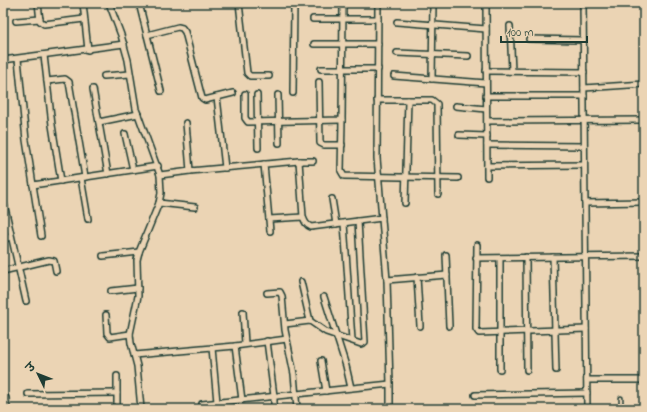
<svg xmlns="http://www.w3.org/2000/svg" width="647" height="412" viewBox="0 0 647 412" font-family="'Indie Flower','Playpen Sans Deva',sans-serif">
<rect width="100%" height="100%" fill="#ebd4b4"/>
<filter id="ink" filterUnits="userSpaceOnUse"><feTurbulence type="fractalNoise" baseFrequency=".025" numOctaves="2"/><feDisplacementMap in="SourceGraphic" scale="8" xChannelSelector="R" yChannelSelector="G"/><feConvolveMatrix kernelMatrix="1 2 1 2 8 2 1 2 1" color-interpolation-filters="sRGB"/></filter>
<g filter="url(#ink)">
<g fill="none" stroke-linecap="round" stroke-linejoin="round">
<g stroke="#1f3d34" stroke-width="5.5">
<path id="lane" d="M621,409V398"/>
</g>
<g stroke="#1f3d34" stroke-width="8">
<g id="street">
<path d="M38,3L40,21L44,24L84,19"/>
<path d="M83,3L88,50"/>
<path d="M109,3L121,35L128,60L136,109L160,175L161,193L159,203L139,252L137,260L138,296L130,334L131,343L137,366L141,409"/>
<path d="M139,3L161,91"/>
<path d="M239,3L247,73L250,76H269"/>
<path d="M378,3L377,158L387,280L390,384V409"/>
<path d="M486,3L487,177"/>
<path d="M583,3L587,409"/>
<path d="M313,19H378"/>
<path d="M16,21L40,19"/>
<path d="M397,22L486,29"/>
<path d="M510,26L512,71"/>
<path d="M147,35L178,27L182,28L185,32L202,98L205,100L233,93"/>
<path d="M529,39L583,40"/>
<path d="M314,44H378"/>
<path d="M397,53L468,56"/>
<path d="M44,55L52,125L61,181"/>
<path d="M18,59L26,140L41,236"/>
<path d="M3,60L124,44"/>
<path d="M321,69H378"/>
<path d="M486,71L584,72"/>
<path d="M104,76L130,74"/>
<path d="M394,76L486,83"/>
<path d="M432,79L433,3"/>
<path d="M47,81L65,79L69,82L85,177"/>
<path d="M319,82L320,143L324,145H342"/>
<path d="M584,88L644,84"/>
<path d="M93,89L108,174"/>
<path d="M293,93L294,3"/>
<path d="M245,94V118L248,122L342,120L343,3"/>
<path d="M257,95L258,148"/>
<path d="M278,95L279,143"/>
<path d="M486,96H584"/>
<path d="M217,97L225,168"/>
<path d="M377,100H432L437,104L438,194"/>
<path d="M456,106L486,109"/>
<path d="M342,120L341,171L344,176L458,178"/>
<path d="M487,121L644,120"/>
<path d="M99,122L138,114"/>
<path d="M186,123L190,171"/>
<path d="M125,134L133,170"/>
<path d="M459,135L487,136"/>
<path d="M487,145L584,146"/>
<path d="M299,161H313"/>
<path d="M264,164L270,231"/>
<path d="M487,166L584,165"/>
<path d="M160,175L190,171L299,161L303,217C305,222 306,225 311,227L382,218"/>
<path d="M81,178L88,219"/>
<path d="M33,185L158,166"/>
<path d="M3,199L26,301"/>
<path d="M332,199L336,224"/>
<path d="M159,203L195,207"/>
<path d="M405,203L408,100"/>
<path d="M585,203L644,202"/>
<path d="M269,219L303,217"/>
<path d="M344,223L352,340"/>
<path d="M3,239L11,237"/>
<path d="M477,245L476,329L479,333L586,329"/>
<path d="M446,255L449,326"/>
<path d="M103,256L139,252"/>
<path d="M526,257L527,370"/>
<path d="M553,257L556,370"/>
<path d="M476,258L644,256"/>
<path d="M500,258V369"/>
<path d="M3,271L49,260L54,261L56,271"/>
<path d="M417,277L420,326"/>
<path d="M387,280L447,275"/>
<path d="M301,282L310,321"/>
<path d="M111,291L138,288"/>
<path d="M267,293L280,292L282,296L285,330L294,374L297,409"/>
<path d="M324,297L346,366L351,388"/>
<path d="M243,312L245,344"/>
<path d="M106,315L107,333L110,337L130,334"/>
<path d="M285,324L310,321L326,332L361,344L365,342L358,221"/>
<path d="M267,341L274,396V409"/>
<path d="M235,346L242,400"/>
<path d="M212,348L217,402"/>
<path d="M134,355L235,346L287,339"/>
<path d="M321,361L326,391"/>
<path d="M587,380H644"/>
<path d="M28,394L117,393"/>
<path d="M475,395L587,393"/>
<path d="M6,398L7,409"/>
<path d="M202,404L390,384"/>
<path d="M117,409V376"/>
</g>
</g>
<use href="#lane" stroke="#ebd4b4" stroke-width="2.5"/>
<use href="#street" stroke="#ebd4b4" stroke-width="5"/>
</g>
</g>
<rect width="647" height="412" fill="none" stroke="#ebd4b4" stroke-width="16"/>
<rect x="8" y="8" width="631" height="396" fill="none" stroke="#1f3d34" stroke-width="1.5" filter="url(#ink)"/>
<g transform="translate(38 374) rotate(313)" stroke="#ebd4b4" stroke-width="3" paint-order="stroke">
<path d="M0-3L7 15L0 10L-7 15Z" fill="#1f3d34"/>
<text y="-6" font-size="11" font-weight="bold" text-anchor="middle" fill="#1f3d34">उ</text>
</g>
<path d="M501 36v6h86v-6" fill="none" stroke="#1f3d34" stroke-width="2"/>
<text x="507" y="36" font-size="12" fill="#1f3d34" stroke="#ebd4b4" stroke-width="3" paint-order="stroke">100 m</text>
</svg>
